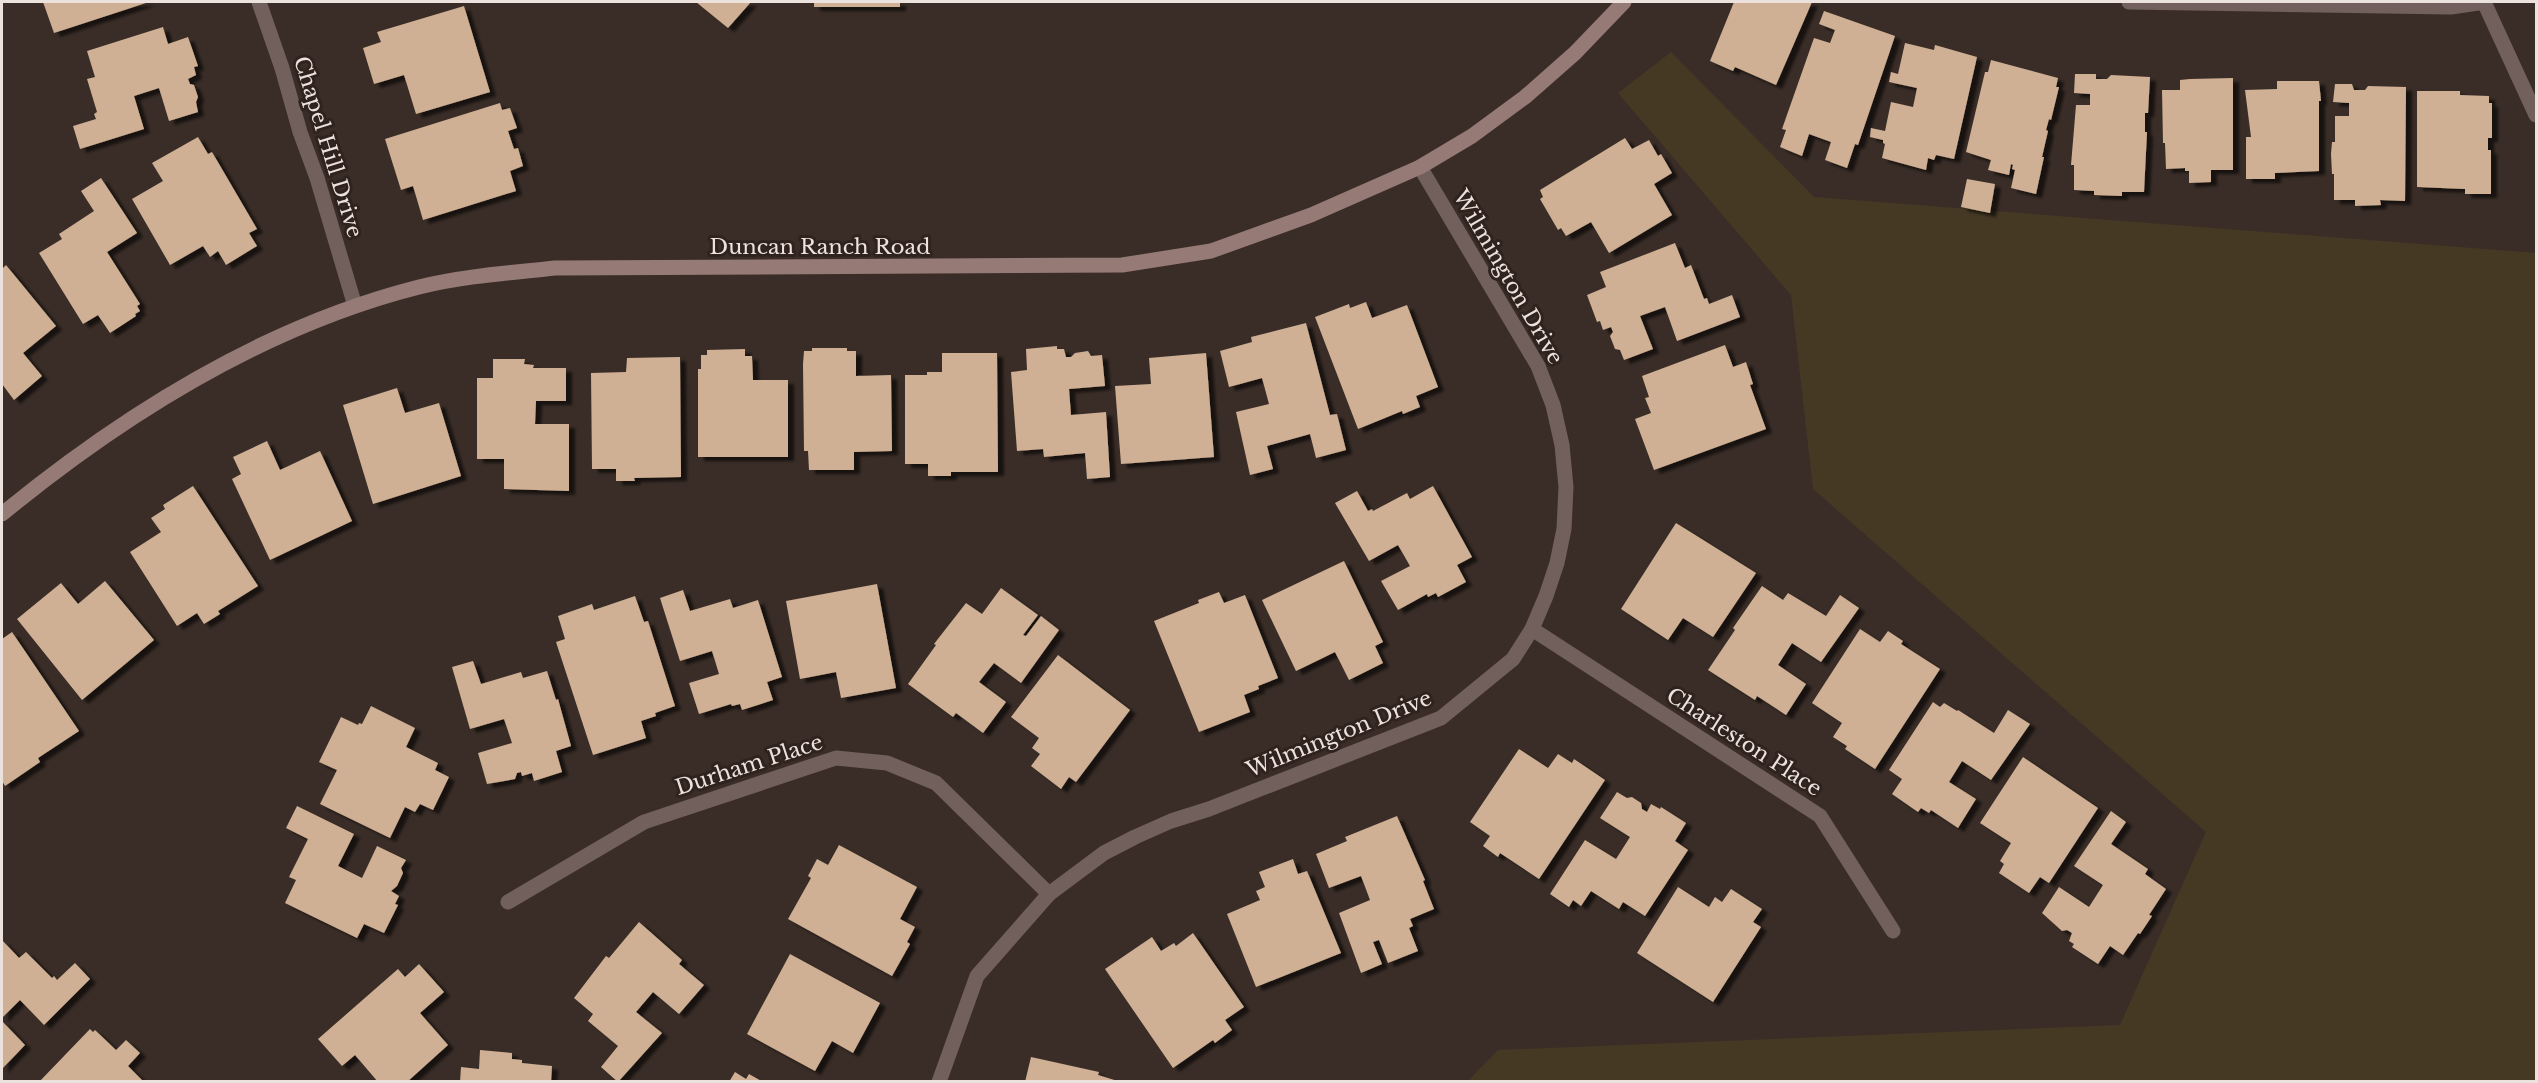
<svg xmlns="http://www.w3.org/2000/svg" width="2538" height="1083" viewBox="0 0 2538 1083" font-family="'Libre Baskerville',serif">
<defs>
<filter id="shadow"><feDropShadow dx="6" dy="4" stdDeviation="1.5" flood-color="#0009"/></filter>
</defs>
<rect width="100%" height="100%" fill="#3a2d27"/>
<path fill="#453924" d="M1671,52L1814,197L2536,253V1081L1467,1082L1498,1050L2120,1025L2206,832L1813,489L1791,295L1618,93Z"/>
<g fill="#cfb094" filter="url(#shadow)">
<path d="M43,2H149L54,33Z"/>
<path d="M696,2H751L728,28Z"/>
<rect x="814" y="2" width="86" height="5"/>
<path d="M1734,2H1812L1776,85L1735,67L1733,71L1710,61Z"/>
<path d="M464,6L490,92L416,114L404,75L374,84L363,48L381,42L377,32Z"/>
<path d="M1824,11L1895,36L1858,145L1855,144L1847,168L1825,160L1831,142L1809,134L1802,156L1780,147L1786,130L1782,129L1814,38L1830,43L1835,30L1819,24Z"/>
<path d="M163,27L168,44L188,37L198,66L194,67L196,75L188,79L190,84L194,85L198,97L196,102L198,112L169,121L159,88L134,96L144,129L80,149L73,126L96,119L94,114L97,112L87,79L95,77L87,51Z"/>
<path d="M1905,43L1934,50L1935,45L1977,57L1954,159L1936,155L1934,160L1928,158L1926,170L1882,158L1885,144L1883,143V140L1870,137L1871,128L1885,131L1891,102L1913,107L1917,88L1889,82L1891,72L1898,74Z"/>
<path d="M1991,60L2058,78L2056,87H2059L2051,120L2049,119L2046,130L2048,131L2042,157H2044L2036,194L2011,188L2015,170L2012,169L2013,165L2011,164L2009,175L1988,170L1991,160L1966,152L1985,72H1988Z"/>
<path d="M2075,74H2096V79H2107L2111,75L2150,77L2148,113H2145V132H2147L2144,192H2122V196L2094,195V191L2074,190V165H2071L2076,105H2090V94L2074,93Z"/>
<path d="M2233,78V170H2211V182L2189,183V171H2185V168L2166,169L2165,143H2163L2162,90H2180V80L2190,79Z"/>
<path d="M2277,81H2319L2321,101H2319V171L2275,173V179H2246V137H2251L2245,90L2277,89Z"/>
<path d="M2335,84H2352L2354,90H2365L2368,86L2406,87L2405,201L2380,200L2381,205L2355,206V200H2334V174H2332L2331,154L2332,142H2335V116H2349V103L2333,102Z"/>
<path d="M2417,91H2460V95L2489,96V103H2492V138H2488V150H2491V194H2465V189L2417,187Z"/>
<path d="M500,103L502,110L510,108L517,128L508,131L514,149L518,148L523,166L510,171L516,191L423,220L413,186L401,190L385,139Z"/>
<path d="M198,137L208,154L212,152L257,229L249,233L257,246L226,265L218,251L210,257L203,246L170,265L132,199L163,181L152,163Z"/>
<path d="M1625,138L1632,149L1649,140L1658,156L1661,154L1672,173L1654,184L1672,215L1609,253L1591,222L1566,236L1561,228L1558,230L1540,199L1543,197L1540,190Z"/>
<path d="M101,178L137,233L107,252L140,304L137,306L140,311L135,314L136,316L110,333L98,315L83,324L39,253L62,239L59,234L94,211L81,191Z"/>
<path d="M1967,179L1995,184L1990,213L1961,207Z"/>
<path d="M1675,243L1685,268L1691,265L1704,299L1707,298L1709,304L1732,295L1740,317L1677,341L1665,307L1640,316L1653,349L1624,360L1620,350L1615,349L1610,336L1613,332L1611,327L1603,330L1600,321L1597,322L1587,295L1606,287L1600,272Z"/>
<path d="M6,265L56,326L23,353L42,376L14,400L2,384V269Z"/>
<path d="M1366,302L1372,318L1407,305L1438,387L1416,396L1420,407L1403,414L1402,411L1358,429L1315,317L1349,304L1350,308Z"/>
<path d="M1306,323L1330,415L1337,414L1346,450L1316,458L1310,434L1267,446L1273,469L1250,475L1236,412L1269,404L1262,378L1229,387L1220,351L1252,342L1251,337Z"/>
<path d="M1725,345L1733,367L1746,362L1753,384L1750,385L1766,429L1654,470L1635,419L1651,413L1645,398L1649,397L1642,376Z"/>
<path d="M1057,346V349H1064L1066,357H1071L1075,353L1088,351L1091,356L1102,355L1105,386L1069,389L1071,415L1106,412L1110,477L1087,479L1085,453L1044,457L1043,449L1017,451L1011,372L1027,370L1026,349Z"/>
<path d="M812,348H847V351H856V376L891,375L892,451L854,452V470H809L808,451H804L803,364L804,351H812Z"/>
<path d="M745,349V356H752L753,380H788V457H698V369H701V355H707V350Z"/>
<path d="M942,353H997L998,472H951V476H928V464H905V375H927V372H942Z"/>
<path d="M1206,353L1214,457L1121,464L1115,386L1151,384L1149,358Z"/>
<path d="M680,357L681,477L634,478L635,481H616V469H592L591,373L626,372L627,358Z"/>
<path d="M493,359H525L524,364L534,365L533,368H566V401H536L535,424H569V491L504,489V459H477V378H493Z"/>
<path d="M397,388L405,413L439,403L461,476L373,504L343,405Z"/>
<path d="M267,441L280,470L320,451L352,521L270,560L232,479L241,474L233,457Z"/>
<path d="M193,486L258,586L218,611L220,614L204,624L197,613L177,626L130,552L161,532L151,518L165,509L163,505Z"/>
<path d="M1433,486L1472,557L1457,565L1466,582L1438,597L1436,593L1428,597L1427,594L1398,610L1381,581L1410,566L1398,545L1369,561L1335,503L1357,491L1368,511L1372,509L1373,511L1407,493L1410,499Z"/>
<path d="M1676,523L1756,573L1713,637L1683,618L1668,640L1621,609Z"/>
<path d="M1344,561L1383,642L1375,646L1383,663L1349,680L1335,652L1296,671L1262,600Z"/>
<path d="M105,581L154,640L82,700L17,619L61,583L78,604Z"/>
<path d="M877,584L896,688L841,698L836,672L800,679L786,601Z"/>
<path d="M1762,586L1783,600L1788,593L1826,616L1840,595L1859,608L1821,662L1792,643L1778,665L1806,684L1786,715L1757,696L1755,700L1708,670L1735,630L1733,628Z"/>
<path d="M1001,588L1038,615L1023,635L1026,636L1041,616L1059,630L1021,683L994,663L979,682L1006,702L983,733L956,713L953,717L908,684L936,645L934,644L966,603L982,614Z"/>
<path d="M683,590L690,611L730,599L733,608L758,600L782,677L767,682L773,700L742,710L740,704L732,706L731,704L699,714L689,683L719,674L712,651L680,661L660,598Z"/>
<path d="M1219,592L1224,603L1245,595L1278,678L1258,686L1259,689L1244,695L1250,712L1199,732L1154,621L1199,603L1198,600Z"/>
<path d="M635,596L644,622L648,621L675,706L655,713L656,716L641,721L646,738L593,755L556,642L565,639L558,616L592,604L594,610Z"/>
<path d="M1860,629L1880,642L1888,631L1903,641L1901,644L1940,669L1875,769L1845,749L1847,746L1833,737L1842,723L1812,703Z"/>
<path d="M12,632L79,731L38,758L40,762L5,786L2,781V639Z"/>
<path d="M1058,655L1130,710L1076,782L1069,777L1061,789L1031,766L1040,754L1032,748L1039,738L1011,717Z"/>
<path d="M473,661L481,684L521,672L523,678L547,671L556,700L558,699L571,746L556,751L562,772L534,781L532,773L522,776L521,772L517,773L515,779L487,784L478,753L512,743L504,719L470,729L452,667Z"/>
<path d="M1933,702L1940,707L1944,703L1957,711L1958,710L1994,733L2008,710L2030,724L1991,780L1962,761L1949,782L1976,799L1958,828L1931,810L1929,813L1921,808L1918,812L1892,794L1902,779L1889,770Z"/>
<path d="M371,706L415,728L406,747L438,763L435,770L449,777L433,810L420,804L415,812L405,807L390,838L320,804L337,770L319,762L341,717L358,725L359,723L362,724Z"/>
<path d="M1519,749L1548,768L1558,754L1572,763L1574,759L1605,780L1539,879L1500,853L1498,857L1483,846L1490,836L1470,822Z"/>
<path d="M2023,757L2098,808L2049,883L2040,877L2029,893L1999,873L2004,864L2000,861L2011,843L1980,823Z"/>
<path d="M1617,792L1627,798L1632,797L1641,803L1642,809L1647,812L1651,804L1660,809L1661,807L1686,823L1675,841L1688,850L1645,916L1623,902L1619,909L1591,891L1581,906L1573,900L1569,907L1550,894L1585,840L1616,859L1630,837L1600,818Z"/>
<path d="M297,806L354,834L338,866L362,878L377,846L406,860L401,868L403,873L397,886L391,891L399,896L395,904L398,905L384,933L364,924L357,938L285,903L296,880L289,877L308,839L286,828Z"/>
<path d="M2111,811L2126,822L2111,844L2148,869L2145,874L2166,889L2149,915L2152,916L2140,934L2138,933L2123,955L2110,946L2098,964L2072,947L2074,944L2069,941L2072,933L2067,930L2062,931L2042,913L2059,887L2089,907L2103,885L2074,866Z"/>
<path d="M1397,816L1425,880L1423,881L1434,909L1410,919L1413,926L1409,928L1418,951L1388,963L1379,940L1373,942L1382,964L1361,973L1339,913L1370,900L1361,876L1329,888L1316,854L1347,841L1345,837Z"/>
<path d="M839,845L917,887L900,919L915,927L907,942L910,944L892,976L788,919L811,878L808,876L817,859L828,865Z"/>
<path d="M1293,859L1298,874L1307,871L1341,953L1256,987L1227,914L1260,900L1256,891L1265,887L1259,872Z"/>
<path d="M1678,887L1709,907L1715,897L1722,902L1731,889L1762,909L1753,922L1761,927L1713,1002L1637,953Z"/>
<path d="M639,922L682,960L679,964L704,985L679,1014L653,992L636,1012L662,1033L618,1082L601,1067L618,1046L588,1021L593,1014L574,998L606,956L609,958Z"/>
<path d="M1193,933L1244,1007L1225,1020L1232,1030L1215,1043L1213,1040L1173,1068L1105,969L1152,937L1161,951L1174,943L1176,946Z"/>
<path d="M2,940L19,958L26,952L52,978L54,976L57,980L75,963L90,979L44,1025L20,1000L2,1018Z"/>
<path d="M790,954L880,1003L853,1053L832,1041L815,1071L747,1034Z"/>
<path d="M419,964L444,992L420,1013L448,1045L407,1082H378L355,1055L342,1066L318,1039L398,969L405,977Z"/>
<path d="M2,1021L25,1045L2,1069Z"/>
<path d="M90,1029L93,1032L95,1030L116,1050L126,1040L140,1053L128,1066L144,1082H39Z"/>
<path d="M480,1050L512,1053V1059L522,1060V1063L552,1066L551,1082H460L461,1067L479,1069Z"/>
<path d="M1031,1057L1099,1072L1098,1075L1121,1082H1025Z"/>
<path d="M735,1072L746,1079L749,1074L763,1082H729Z"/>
</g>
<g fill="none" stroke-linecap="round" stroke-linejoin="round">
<path stroke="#72605d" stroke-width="15" d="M2484,2L2536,115"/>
<g stroke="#72605d" stroke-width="15">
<path d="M259,2L282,68L300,132L317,178L355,306"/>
<path d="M2129,2L2451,7L2485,2"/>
<path d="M1532,629L1820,816L1893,931"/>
<path d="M508,902L644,822L836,758L887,763L936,783L1049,894"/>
<path d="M939,1082L977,976L1049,894L1104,853L1135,837L1171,821L1209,809L1441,718L1513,659L1532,629L1546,596L1557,563L1564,529L1566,487L1562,445L1553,405L1538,366L1420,167"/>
</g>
<path stroke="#967a76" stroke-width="15" d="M2,514C124,414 265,326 419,287C464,276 509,273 555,268L1122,265L1211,251L1311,215L1420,167L1472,136L1525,97L1575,53L1624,2"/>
</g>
<g text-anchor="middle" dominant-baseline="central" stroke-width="6" stroke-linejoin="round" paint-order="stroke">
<g font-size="21" fill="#ebe2de" stroke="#30231e">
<text transform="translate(328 147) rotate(73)">Chapel Hill Drive</text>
<text x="820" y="247">Duncan Ranch Road</text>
<text transform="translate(1508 277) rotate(60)">Wilmington Drive</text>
<text transform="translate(1339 734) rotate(-22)">Wilmington Drive</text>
<text transform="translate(1744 742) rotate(33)">Charleston Place</text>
<text transform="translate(749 765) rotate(-18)">Durham Place</text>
</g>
</g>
<rect width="2538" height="1083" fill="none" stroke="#ebe2de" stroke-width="6"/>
</svg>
